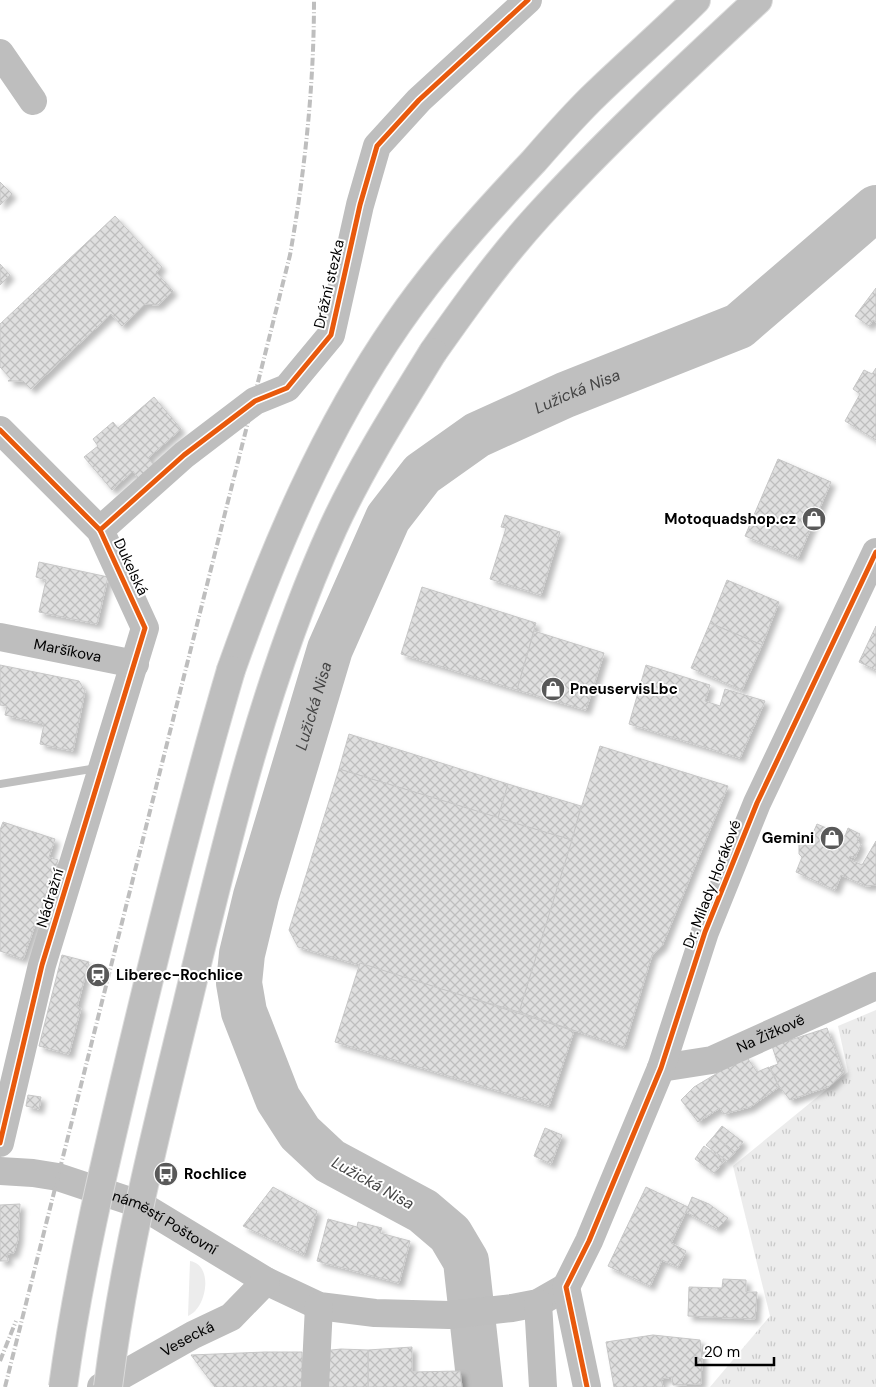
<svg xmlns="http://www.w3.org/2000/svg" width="876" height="1387" viewBox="0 0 876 1387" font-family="'DM Sans',sans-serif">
<defs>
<pattern id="park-tufts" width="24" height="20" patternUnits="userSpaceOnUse" patternTransform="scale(1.25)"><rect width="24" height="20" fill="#ececec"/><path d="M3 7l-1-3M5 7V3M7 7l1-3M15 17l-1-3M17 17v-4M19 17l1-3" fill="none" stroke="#c9c9c9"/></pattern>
<pattern id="building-cross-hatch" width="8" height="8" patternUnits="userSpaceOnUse" patternTransform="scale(1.25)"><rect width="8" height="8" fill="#dfdfdf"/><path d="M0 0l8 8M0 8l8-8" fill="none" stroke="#bebebe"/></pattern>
<filter id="shadow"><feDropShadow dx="4.5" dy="4.5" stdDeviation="2.5" flood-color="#0004"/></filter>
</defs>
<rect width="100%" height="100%" fill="#fff"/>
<path fill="#ececec" d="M190,1261C214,1265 207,1308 188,1316Z"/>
<path fill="url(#park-tufts)" d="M876,1010V1387H710L770,1316L733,1166L848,1072L838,1026Z"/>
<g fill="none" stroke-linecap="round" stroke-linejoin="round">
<path stroke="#bfbfbf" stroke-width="8" d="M0,784L91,769"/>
<path stroke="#bfbfbf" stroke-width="46" id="s1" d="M480,1387L466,1261L450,1234L423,1211L330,1161L300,1133L278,1099L244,1012L239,983L242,954L256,896L330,649L388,518L422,474L477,435L565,395L739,326L876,208"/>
</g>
<g fill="url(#building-cross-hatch)" stroke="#c7c7c7" filter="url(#shadow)">
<path d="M0,182L12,194L0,205Z"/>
<path d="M115,216L162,267L156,272L173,291L158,305L145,304L122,326L111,314L31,389L23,381H8L11,379L0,367V324Z"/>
<path d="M0,264L10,275L0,285Z"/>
<path d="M876,288V322L873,320L869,326L855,316Z"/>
<path d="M876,368V440L845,421L860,394L853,389L864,370L872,374Z"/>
<path d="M154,397L181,429L148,458L154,464L138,478L133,471L112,490L84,457L98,446L93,439L113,422L118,428Z"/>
<path d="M778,459L831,482L798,558L745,536Z"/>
<path d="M505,515L560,532L541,595L490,579L506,528L501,527Z"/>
<path d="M39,562L108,577L97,624L39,612L46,580L36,577Z"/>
<path d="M727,580L779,602L762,645L710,623Z"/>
<path d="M422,587L536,623L517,690L401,654Z"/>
<path d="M710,623L762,645L742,690L691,668Z"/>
<path d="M876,626V670L859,662Z"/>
<path d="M534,631L604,653L586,710L517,690Z"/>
<path d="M0,665L79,681L85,691L73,751L40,744L44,724L5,715L7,706L0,705Z"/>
<path d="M646,665L710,685L705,701L720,706L725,689L765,701L740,758L629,724Z"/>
<path d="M349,734L508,784L498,818L339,769Z"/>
<path d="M600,746L728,786L662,946L652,955L624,1047L519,1012Z"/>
<path d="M339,769L572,840L519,1012L298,947L289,930Z"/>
<path d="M508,784L581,806L572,840L498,818Z"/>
<path d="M3,822L55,839L49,857L58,860L23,959L0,951V830Z"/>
<path d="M817,824L845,836L848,828L860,834L857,841L861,844L855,858L850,856L849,859L862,865L876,841V885L866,886L841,875L835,890L796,872L802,857L799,854V845L802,841L810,840Z"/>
<path d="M62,955L89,962L77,1007L81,1008L69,1054L39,1046Z"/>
<path d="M360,963L574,1031L549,1106L335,1042Z"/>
<path d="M827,1028L843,1072L830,1086L790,1100L779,1086L770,1067L778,1064L772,1046Z"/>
<path d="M746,1056L757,1072L769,1067L779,1087L750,1107L724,1114L720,1108L698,1122L681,1100L694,1087Z"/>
<path d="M28,1095L41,1097L39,1109L26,1106Z"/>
<path d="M722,1126L743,1142L735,1152L714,1136Z"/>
<path d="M545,1128L562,1135L551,1164L534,1156Z"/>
<path d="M714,1136L735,1152L727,1161L706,1145Z"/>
<path d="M704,1146L724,1161L714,1173L695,1159Z"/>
<path d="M273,1187L317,1211L304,1255L243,1226Z"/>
<path d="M646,1187L688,1207L671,1243L686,1251L678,1267L662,1260L650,1286L608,1266Z"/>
<path d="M692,1197L709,1204L728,1218L717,1229L686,1212Z"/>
<path d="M20,1204L18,1239L14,1253L7,1254L8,1261H0V1205Z"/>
<path d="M328,1219L357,1227L358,1222L382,1228L380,1233L410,1241L399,1283L317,1261Z"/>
<path d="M723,1279L746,1280V1292H757L755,1319L688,1316L689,1287L722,1288Z"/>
<path d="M653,1335L700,1340L702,1359L701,1384L673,1385L672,1377L661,1379L663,1387H614L606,1342Z"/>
<path d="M412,1347V1372L460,1371L462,1387H368V1350Z"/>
<path d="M341,1349L368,1350V1387H323L322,1351Z"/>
<path d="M265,1352H302V1387H215L191,1355Z"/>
</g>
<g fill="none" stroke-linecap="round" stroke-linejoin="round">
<g stroke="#dbdbdb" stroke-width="30">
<g id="highway">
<path d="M433,352C466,305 499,259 538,216C607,140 683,70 758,0"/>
<path d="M231,670C274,549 324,430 398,323C438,265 486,212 534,161C554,138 574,115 596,94C629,62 664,32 696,0"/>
</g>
</g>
<g stroke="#bebebe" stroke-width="28">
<path d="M0,53L33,101"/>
<path d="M0,430L100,530L145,628L42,965L0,1143"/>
<path d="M100,530L184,455L255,401L287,388L331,335L360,205L377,146L419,100L528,0"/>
<path id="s2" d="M0,637L135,664"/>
<path id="s3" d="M661,1068L712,1060L876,986"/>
<path id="s4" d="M0,1171L33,1173L58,1177L139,1204L266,1281L319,1306L375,1313L449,1315L512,1308L538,1303L566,1287"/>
<path d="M566,1287L589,1241L661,1068L705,932L757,803L876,552"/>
<path d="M566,1287L587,1387"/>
<path d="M538,1303L543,1387"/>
<path id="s5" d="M101,1387L193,1335L231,1317L266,1281"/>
<path d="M315,1387L319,1306"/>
</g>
<use href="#highway" stroke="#bebebe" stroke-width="28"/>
<g stroke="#bebebe" stroke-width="4" stroke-dasharray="8 2.5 1 2.5" stroke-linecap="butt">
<path d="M0,1361L16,1321"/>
<path d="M5,1387L290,255C305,170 314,86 314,0"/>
</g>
<g stroke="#dbdbdb" stroke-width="30" stroke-linecap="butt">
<g id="highway-bridge">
<path d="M63,1387C78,1276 104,1167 130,1058C161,928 193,799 231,670"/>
<path d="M108,1387C124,1258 156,1131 187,1005C226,844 264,680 333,528C361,467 398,409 433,352"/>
</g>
</g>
<use href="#highway-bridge" stroke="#bebebe" stroke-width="28"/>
<g stroke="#fff" stroke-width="8">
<g id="cycleway">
<path d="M0,430L100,530L145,628L42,965L0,1143"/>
<path d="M100,530L184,455L255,401L287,388L331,335L360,205L377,146L419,100L528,0"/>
<path d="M587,1387L566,1287L589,1241L661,1068L705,932L757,803L876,552"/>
</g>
</g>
<use href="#cycleway" stroke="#e8590c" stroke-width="5"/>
</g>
<defs>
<g id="shop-disc" transform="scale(1.25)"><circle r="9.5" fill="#595959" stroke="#fff"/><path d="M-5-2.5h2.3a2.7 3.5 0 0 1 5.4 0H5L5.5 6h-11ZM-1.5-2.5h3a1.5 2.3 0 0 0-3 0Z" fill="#fff"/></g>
<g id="station-disc" transform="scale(1.25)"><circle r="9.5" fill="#595959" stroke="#fff"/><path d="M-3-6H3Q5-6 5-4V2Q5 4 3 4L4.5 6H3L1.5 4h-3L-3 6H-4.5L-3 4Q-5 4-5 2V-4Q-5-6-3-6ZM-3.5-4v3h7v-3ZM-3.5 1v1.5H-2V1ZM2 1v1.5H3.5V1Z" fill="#fff"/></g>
<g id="bus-disc" transform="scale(1.25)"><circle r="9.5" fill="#595959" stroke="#fff"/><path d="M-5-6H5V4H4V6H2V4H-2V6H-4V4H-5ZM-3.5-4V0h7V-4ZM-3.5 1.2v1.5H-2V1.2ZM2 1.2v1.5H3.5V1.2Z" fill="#fff"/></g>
</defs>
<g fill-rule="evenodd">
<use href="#shop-disc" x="814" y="519"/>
<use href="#shop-disc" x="553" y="689"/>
<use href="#shop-disc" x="832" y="838"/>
<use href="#station-disc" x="98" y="975"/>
<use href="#bus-disc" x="166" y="1174"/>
</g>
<g text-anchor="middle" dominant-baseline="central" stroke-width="4" stroke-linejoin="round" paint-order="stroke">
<g font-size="15" fill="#000" stroke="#fff">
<text transform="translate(329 284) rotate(-77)">Drážní stezka</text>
<text transform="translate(131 567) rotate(65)">Dukelská</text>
<text stroke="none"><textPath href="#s2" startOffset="69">Maršíkova</textPath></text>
<text transform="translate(712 884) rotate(-69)">Dr. Milady Horákové</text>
<text transform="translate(50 898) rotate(-73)">Nádražní</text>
<text stroke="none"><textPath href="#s3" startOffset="116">Na Žižkově</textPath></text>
<text stroke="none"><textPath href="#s4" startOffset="175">náměstí Poštovní</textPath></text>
<text stroke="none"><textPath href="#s5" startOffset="99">Vesecká</textPath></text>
</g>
<g font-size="15" font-weight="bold" fill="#000" stroke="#fff" text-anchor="start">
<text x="796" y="519" text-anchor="end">Motoquadshop.cz</text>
<text x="570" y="689">PneuservisLbc</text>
<text x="814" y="838" text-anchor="end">Gemini</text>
<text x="116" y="975">Liberec-Rochlice</text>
<text x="184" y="1174">Rochlice</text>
</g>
<g font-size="16" font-style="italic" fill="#444" stroke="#fff">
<text stroke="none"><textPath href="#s1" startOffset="1226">Lužická Nisa</textPath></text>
<text stroke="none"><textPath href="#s1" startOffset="791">Lužická Nisa</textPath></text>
<text transform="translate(373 1183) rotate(29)">Lužická Nisa</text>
</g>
</g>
<path d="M696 1357v8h78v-8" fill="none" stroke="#000000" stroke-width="2.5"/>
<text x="704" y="1357" font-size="15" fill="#000000" stroke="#ffffff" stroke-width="4" paint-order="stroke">20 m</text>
</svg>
